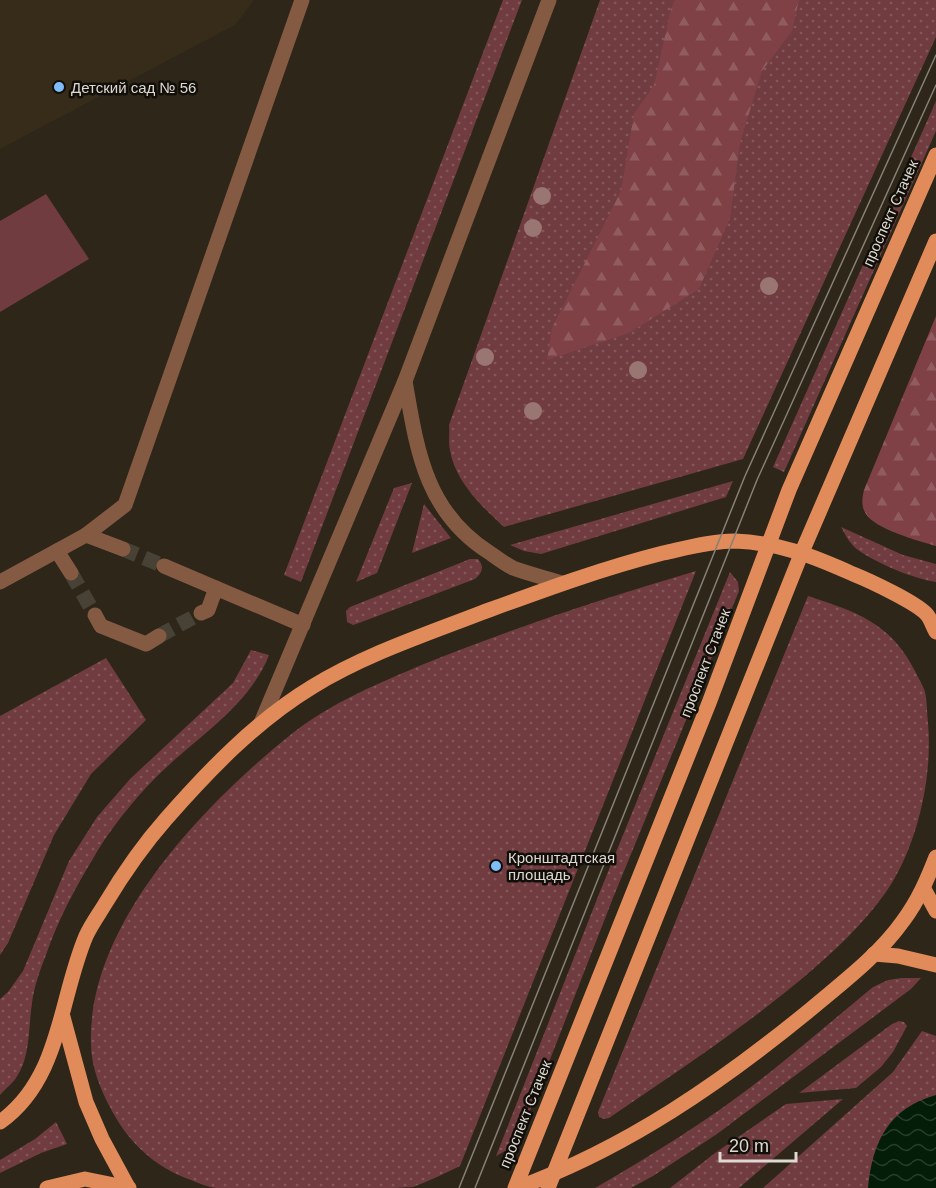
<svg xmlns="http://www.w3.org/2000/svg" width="936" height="1188" viewBox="0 0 936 1188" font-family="Arial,sans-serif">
<defs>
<pattern id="grass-dots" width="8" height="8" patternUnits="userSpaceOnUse" patternTransform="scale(1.5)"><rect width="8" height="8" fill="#703c40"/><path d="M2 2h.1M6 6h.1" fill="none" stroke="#84585b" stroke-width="1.8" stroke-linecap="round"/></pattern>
<pattern id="forest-firs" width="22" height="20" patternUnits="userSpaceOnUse" patternTransform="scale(1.5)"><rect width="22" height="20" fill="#7f4146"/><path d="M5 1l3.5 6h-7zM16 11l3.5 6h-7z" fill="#915c60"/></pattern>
<pattern id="water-waves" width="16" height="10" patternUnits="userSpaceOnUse" patternTransform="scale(1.5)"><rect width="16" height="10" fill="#031d09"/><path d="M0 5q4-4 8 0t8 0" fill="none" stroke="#273d2c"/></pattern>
</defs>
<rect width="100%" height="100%" fill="#2d2619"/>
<path fill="#362c19" d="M0,0H254L235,25L0,149Z"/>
<g fill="url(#grass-dots)">
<path d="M503,0H522L301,582L284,575Z"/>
<path d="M600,0H936V37L743,459L504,527C482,507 455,481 450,450C448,442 450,433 449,425Z"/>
<path d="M936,101V131L784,472L773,467Z"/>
<path d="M733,481L726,497L541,554L524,551L510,545Z"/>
<path d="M412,483L377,573L356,582L394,488Z"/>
<path d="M424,504L451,538L412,553Z"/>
<path d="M841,527L903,555L936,564V582C914,579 876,563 858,550C850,544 846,536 841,527Z"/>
<path d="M470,559H478C485,567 482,573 475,579L359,623L353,625L347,622L346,611L350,607Z"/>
<path d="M696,571L460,1166C445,1173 429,1181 413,1187C402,1188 387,1188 375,1188C345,1188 316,1188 286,1188C263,1188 238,1188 215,1188C207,1187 199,1183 191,1180C155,1167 130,1144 112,1111C101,1091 91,1067 91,1044C87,924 206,802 294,732C333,702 379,683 424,664C513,628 604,598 696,571Z"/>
<path d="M730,572L738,582L739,591L613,898L519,1139L512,1147L496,1156L599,894Z"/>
<path d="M808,596C856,612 890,622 915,671C918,678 923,685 925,692C927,701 927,713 928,723C933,777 917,848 886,892C863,925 834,951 804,977C742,1029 675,1073 609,1118L604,1119L599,1117L598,1112Z"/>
<path d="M251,650L269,655C251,702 205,732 169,765C143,788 111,827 94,857C75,888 58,920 46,955C40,970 34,987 32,1003C28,1029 31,1056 16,1078C12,1084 5,1089 0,1095V999L8,992L23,971L69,861L97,817L130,779L233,683Z"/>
<path d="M106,658L146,720L91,774L54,835L8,943L0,955V716Z"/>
<path d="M902,978H921L911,989L717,1134L653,1176L631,1188H595C657,1152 718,1114 774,1069C808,1042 840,1014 873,987L888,980Z"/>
<path d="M899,1021L904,1022L907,1026L893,1052L881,1067L856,1088L799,1093L892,1024Z"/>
<path d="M922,1031L936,1036V1188H763L893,1072Z"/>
<path d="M843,1099L739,1188H670L715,1153L786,1104Z"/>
<path d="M56,1122L67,1144L41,1153L0,1173V1160L35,1139Z"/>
</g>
<g fill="url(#forest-firs)">
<path d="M675,0H799L792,31L762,71L740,143L730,218L699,289L629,333L547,360L552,328L621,191L634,114L654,85L671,9Z"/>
<path d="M936,316V546C919,541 875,529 866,514C861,507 862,498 864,490Z"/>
</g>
<path fill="#703c40" d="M46,194L89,259L0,312V221Z"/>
<path fill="url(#water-waves)" d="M936,1095V1188H868C872,1142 889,1108 936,1095Z"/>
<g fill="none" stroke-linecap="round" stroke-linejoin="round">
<g stroke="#484135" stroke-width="15" stroke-dasharray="15 8" stroke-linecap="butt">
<path d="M123,549L164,566"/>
<path d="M71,573L95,615"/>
<path d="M159,636L201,613"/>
</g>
<g stroke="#845a43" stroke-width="15">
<path d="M405,381C417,450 425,512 490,553C497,558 505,564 513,568C529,574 546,578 562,583"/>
<path d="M86,535L123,549"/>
<path d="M57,551L71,573"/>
<path d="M164,566L303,625"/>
<path d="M0,582L86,535L125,505L302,0"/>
<path d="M201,613L208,610L216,588"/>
<path d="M95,615L101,626L146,644L159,636"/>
<path d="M261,723L405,381L549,0"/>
</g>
<g stroke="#e18a5a" stroke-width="15">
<path d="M924,889L936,911"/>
<path d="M874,954L898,956L936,965"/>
<path d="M63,1017L86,1102L102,1139L128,1187"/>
<path d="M0,1122C61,1079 59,999 86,936C91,925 99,914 105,904C123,874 143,845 166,819C209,770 256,721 312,687C364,655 424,635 481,613C541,591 600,569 663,553C686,548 711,541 735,541C780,543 813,556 853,574C868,580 920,604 928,616C931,620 933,627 936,632"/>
<path d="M47,1188L85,1179L129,1188"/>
<path d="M515,1188L709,703L789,490L936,155"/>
<path d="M517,1188C627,1148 722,1082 811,1009C843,982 879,955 903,921C918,901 927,880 936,857"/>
<path d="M548,1188L802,552L936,241"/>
</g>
<g stroke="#868076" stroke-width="1.5">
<path d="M459,1188L745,476L936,55"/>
<path d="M475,1188L757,480L936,85"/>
</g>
</g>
<g fill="#9a7672">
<circle cx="542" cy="196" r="9"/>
<circle cx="533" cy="228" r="9"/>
<circle cx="769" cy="286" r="9"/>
<circle cx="485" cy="357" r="9"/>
<circle cx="638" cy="370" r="9"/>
<circle cx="533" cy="411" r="9"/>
</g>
<g fill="#7ebdf9" stroke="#120f0a" stroke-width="2">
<circle cx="59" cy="87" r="6"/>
<circle cx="496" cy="866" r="6"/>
</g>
<g text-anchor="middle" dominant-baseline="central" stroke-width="5" stroke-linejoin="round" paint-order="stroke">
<g font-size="15" fill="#ded9d1" stroke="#120f0a" text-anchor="start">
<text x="71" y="87">Детский сад № 56</text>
<text x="508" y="857">Кронштадтская<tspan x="508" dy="17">площадь</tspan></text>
</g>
<g font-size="15" fill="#ded9d1" stroke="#120f0a">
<text transform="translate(890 213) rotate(-66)">проспект Стачек</text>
<text transform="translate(705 663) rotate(-69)">проспект Стачек</text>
<text transform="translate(525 1114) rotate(-68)">проспект Стачек</text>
</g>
</g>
<path d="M720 1152v9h76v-9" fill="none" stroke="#ded9d1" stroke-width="3"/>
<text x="729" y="1152" font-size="18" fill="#ded9d1" stroke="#120f0a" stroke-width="4.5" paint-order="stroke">20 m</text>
</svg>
